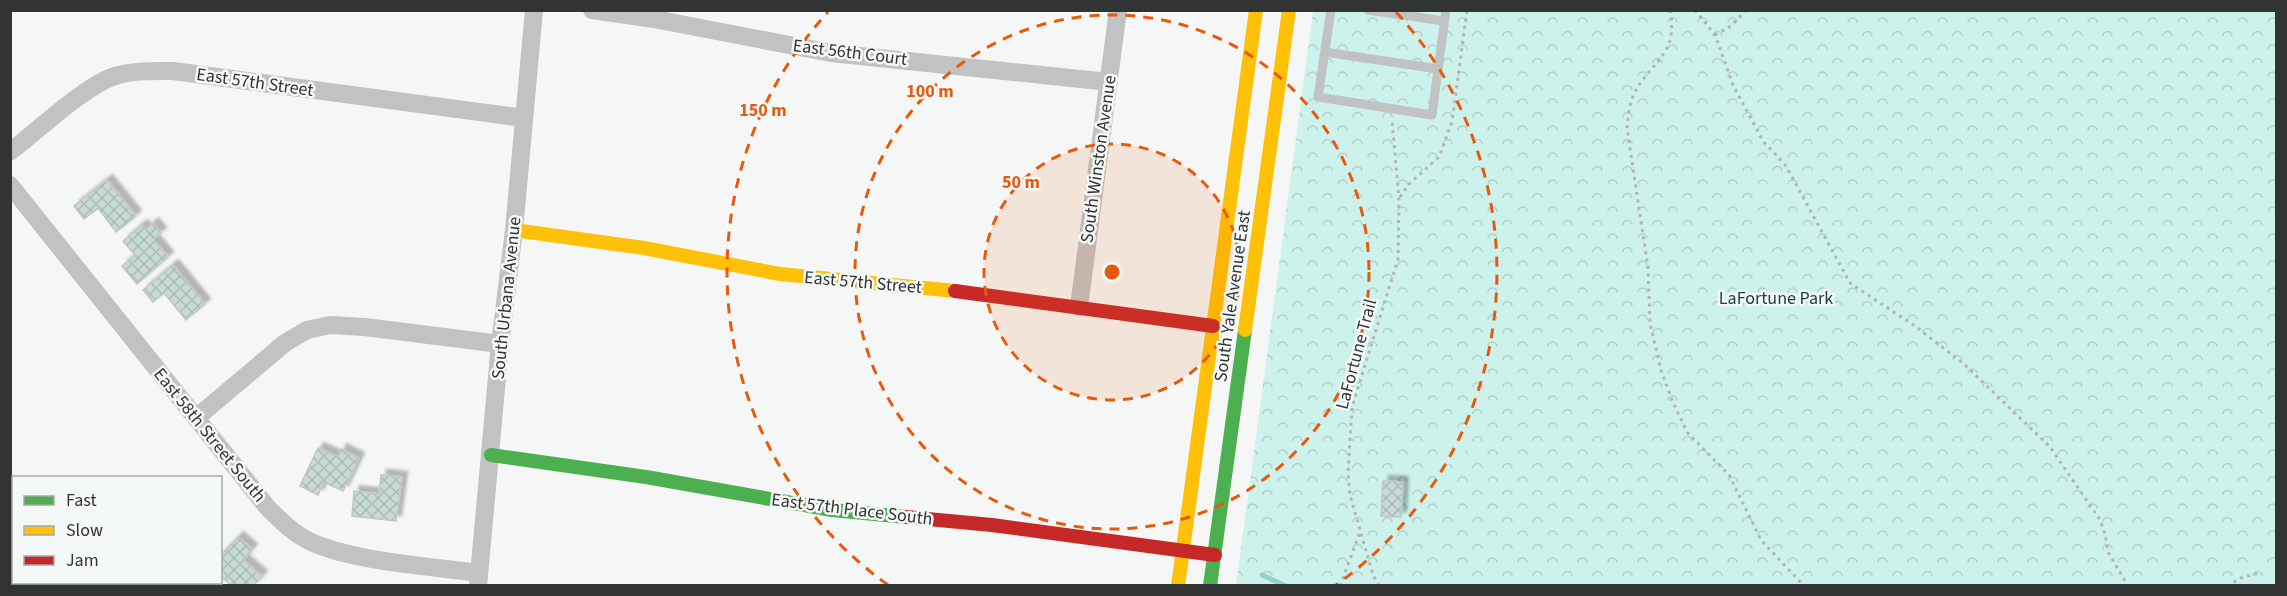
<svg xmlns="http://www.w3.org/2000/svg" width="2287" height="596" viewBox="0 0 2287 596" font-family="'Source Sans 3',sans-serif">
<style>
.park{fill:url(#park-crowns)}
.pitch{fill:#cdf2eb}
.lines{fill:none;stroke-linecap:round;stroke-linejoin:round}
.stream{stroke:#94d1c7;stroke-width:5}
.building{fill:url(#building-cross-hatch);stroke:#c4c5c4;stroke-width:1.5;filter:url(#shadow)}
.path{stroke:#b2b3b3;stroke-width:3;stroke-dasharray:3 4.5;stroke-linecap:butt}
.lane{stroke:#c1c2c2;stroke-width:9}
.street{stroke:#c1c2c2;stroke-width:18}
.fast{stroke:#4caf50;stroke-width:14}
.slow{stroke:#ffc107;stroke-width:14}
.jam{stroke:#c62828;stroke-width:14}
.ring{fill:none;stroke:#e8590c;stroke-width:3;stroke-dasharray:10 8}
.labels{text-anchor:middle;stroke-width:5;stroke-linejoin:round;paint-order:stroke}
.street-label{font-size:18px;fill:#323333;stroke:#f4f8f7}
.park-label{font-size:18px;fill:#1a423c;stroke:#f4f8f7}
.centre{fill:#e8590c;stroke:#f4f8f7;stroke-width:3}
.ring-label{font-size:18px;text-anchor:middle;font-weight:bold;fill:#e8590c;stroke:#f4f8f7;stroke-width:5;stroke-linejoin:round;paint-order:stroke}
</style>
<defs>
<pattern id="park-crowns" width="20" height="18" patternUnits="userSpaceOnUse" patternTransform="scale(1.5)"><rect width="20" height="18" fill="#cdf2eb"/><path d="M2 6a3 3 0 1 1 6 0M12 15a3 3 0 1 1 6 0" fill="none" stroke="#b0d0ca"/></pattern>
<pattern id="building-cross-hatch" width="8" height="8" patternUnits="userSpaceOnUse" patternTransform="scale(1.5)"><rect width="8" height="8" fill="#c8dad6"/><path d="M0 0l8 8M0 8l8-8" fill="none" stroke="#acbcb8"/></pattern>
<filter id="shadow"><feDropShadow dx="5.5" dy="-5.5" stdDeviation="1.5" flood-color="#0004"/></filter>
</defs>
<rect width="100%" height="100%" fill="#f5f7f6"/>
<path class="park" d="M1313,11H2276V585L1236,586Z"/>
<path class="pitch" d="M1464,434L1466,463L1443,465L1441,436Z"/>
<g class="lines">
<path class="stream" d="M1262,575L1286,586"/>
</g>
<path class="building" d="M107,180L136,216L116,232L98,208L84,219L74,206Z
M153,223L161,233L153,239L168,257L137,284L122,266L135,255L123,241L142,225L146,230Z
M173,265L205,304L186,320L164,293L153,302L143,290Z
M318,448L338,457L341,449L359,458L343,491L324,482L318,495L300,486Z
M381,475L402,477L396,521L352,516L354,491L379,494Z
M1383,481L1403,482L1401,517L1381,516Z
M238,537L252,549L243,560L262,576L253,586H232L220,576V556Z"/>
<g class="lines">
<path class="path" d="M1670,10C1679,58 1649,61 1633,96C1629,106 1628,118 1627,128L1648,268L1650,323L1661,370L1672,400L1687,432L1729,475L1761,540L1804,586
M1695,10L1715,35L1733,85L1763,141L1786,166L1850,283L1915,326L1964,364L2050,447L2100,520L2105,534L2108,552L2128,586
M1715,35L1731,26L1746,10
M1400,197L1410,183L1439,157L1452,122L1467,10
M1340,586L1360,532
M1379,586L1373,575L1350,495L1348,473L1352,407L1398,259L1399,199L1392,120
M2227,586L2243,577L2260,573"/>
<path class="lane" d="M1331,10L1318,97L1432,115L1446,10
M1368,10L1444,21
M1325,52L1438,69"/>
<path class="street" d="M592,10L654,19L831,53L1109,82
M10,152C37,131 83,88 112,77C131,70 153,71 173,71L524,118
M10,185L268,508C281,521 294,534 311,542C356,562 429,566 479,573
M1079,307L1118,10
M196,418L285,343L307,330L330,325L365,327L500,344
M10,560L14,564
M28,582L30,586
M478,586L500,344L514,230L534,10"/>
<path class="fast" d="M491,455L646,477L832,510L906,517
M1210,586L1245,330"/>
<path class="slow" d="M514,230L644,248L780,274L955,291
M1245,330L1289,10
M1178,586L1256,10"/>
<path class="jam" d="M955,291L1213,326
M906,517L992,525L1215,555"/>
</g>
<circle cx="1112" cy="272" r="128" fill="#e8590c" fill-opacity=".12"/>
<g class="ring">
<circle cx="1112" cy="272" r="128"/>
<circle cx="1112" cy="272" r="257"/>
<path d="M888 585A385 385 0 0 1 828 12M1396 12A385 385 0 0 1 1336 585"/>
</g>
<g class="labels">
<g class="street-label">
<text transform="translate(850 52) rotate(7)" y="6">East 56th Court</text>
<text transform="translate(255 82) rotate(8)" y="6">East 57th Street</text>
<text transform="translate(1098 159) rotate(-82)" y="6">South Winston Avenue</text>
<text transform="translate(863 282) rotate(5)" y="6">East 57th Street</text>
<text transform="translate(1232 296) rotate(-82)" y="6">South Yale Avenue East</text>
<text transform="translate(506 298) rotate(-84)" y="6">South Urbana Avenue</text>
<text transform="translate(1356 354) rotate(-75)" y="6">LaFortune Trail</text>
<text transform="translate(210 435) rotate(51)" y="6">East 58th Street South</text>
<text transform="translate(852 509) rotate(7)" y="6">East 57th Place South</text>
</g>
<g class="park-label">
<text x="1776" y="304">LaFortune Park</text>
</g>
</g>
<circle cx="1112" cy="272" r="9" class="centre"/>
<g class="ring-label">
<text x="930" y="97">100 m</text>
<text x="763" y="116">150 m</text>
<text x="1021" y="188">50 m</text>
</g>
<rect width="2287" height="596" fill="none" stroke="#323333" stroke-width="24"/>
<rect x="12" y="476" width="210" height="108" fill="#f4f8f7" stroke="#a6a9a9" stroke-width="1.5"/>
<rect x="24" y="496" width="30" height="9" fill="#4caf50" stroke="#a6a9a9" stroke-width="1.5"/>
<text x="66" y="506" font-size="18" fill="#323333">Fast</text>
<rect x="24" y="526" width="30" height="9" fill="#ffc107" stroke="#a6a9a9" stroke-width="1.5"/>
<text x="66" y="536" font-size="18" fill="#323333">Slow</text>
<rect x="24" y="556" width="30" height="9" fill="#c62828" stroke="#a6a9a9" stroke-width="1.5"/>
<text x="66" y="566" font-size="18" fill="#323333">Jam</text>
</svg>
